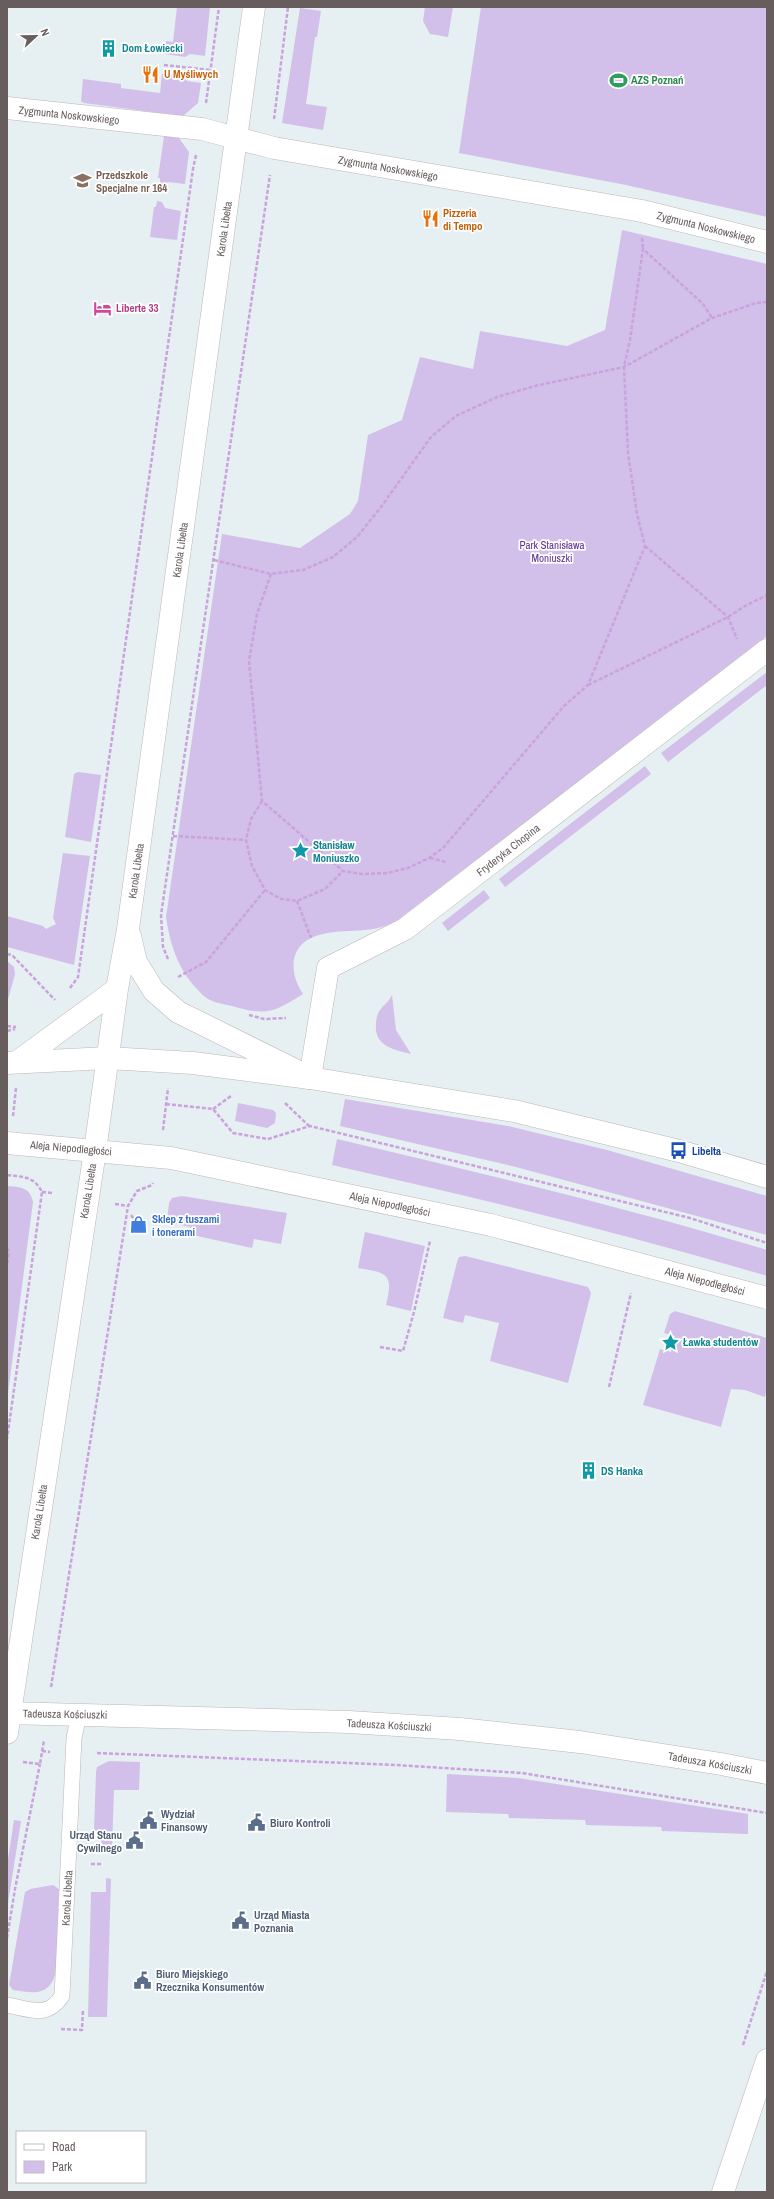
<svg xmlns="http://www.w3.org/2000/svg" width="774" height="2199" viewBox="0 0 774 2199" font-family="'Archivo Narrow',sans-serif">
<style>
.green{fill:#d2c0ea}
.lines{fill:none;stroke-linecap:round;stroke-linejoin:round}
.service-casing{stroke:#bdb6b6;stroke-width:16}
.minor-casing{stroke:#bdb6b6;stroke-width:23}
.tertiary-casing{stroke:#bdb6b6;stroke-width:23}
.path{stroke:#caa2dd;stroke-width:2.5;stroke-dasharray:4 2;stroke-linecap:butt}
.service{stroke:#fff;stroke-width:15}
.minor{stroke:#fff;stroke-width:22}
.tertiary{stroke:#fff;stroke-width:22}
.labels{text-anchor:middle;stroke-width:3.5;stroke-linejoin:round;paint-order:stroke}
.culture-label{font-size:11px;font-weight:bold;fill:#0d838f;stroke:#fff;text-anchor:start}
.food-label{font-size:11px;font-weight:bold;fill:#c56008;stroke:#fff;text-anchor:start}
.leisure-label{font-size:11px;font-weight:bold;fill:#27864d;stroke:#fff;text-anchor:start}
.street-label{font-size:11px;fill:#675d5d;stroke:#fff}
.education-label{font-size:11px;font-weight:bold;fill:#785e54;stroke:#fff;text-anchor:start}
.hotel-label{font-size:11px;font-weight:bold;fill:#b23c85;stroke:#fff;text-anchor:start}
.park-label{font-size:11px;fill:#5e3193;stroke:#fff}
.transit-label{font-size:11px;font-weight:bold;fill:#164399;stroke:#fff;text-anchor:start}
.shop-label{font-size:11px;font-weight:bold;fill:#366cbe;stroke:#fff;text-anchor:start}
.service-label{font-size:11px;font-weight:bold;fill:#4e5e75;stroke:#fff;text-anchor:start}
</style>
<rect width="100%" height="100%" fill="#e6eff1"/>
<path class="green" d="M177,7H210L205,56L190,54L185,57L165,54L166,41L173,42Z
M425,7H453L448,37L430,34L423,21Z
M481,7H767V217L626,185L459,153Z
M300,8L321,11L317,37H315L306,104L327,107L323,130L282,123Z
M162,74L183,76L187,81L201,83L198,103L183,116L84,103L81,101L83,79L121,84V88L160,93Z
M164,136L179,138L189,152L185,184L168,182L164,185L160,184V178H158Z
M157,201L162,202L165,208L181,211L177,240L150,237L154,207H156Z
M622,230L767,264V636L399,919C374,936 346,927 319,935C289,943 288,972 303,994C273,1013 266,1016 232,1006C224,1004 215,1003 208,999C204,997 200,992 197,989C178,969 170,944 166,917L222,534L300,548L350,514L358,501L368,435L402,420L420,357L473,369L480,331L567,346L605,330Z
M767,672V685L668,762L661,753Z
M645,766L651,774L505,887L499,879Z
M78,772L101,775L91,842L65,837L74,774Z
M63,853L90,856L74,965L7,947V916L43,926L46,929L56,924L53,918Z
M484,890L490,898L448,931L442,923Z
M7,961L14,967L15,974L7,1003Z
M392,995L396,1030L411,1054C395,1050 374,1046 376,1025C376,1020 377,1014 380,1010C384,1004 388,1003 392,995Z
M345,1099L508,1126L607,1150L767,1196V1235L516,1167L340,1126Z
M238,1103L273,1110L276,1113L275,1123L267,1128L235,1121Z
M337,1139C481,1173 625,1207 767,1250V1276C623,1233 478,1198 332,1165Z
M7,1186C20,1187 30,1187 33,1202L7,1401Z
M182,1196L287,1213L281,1244L254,1239L252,1248L188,1234L190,1227L167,1222L169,1203L172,1198Z
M365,1232L425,1246L411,1311L386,1305C394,1273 387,1273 358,1268Z
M465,1256L588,1287L591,1293L568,1383L490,1361L499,1323L465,1315L463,1323L443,1318L457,1262L459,1257Z
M675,1311L767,1338V1388L765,1397L745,1390L731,1389L721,1427L643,1405L660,1349L671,1352L675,1336L664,1333L670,1314Z
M109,1761L140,1762L139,1790H114L112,1848L101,1850L102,1832L94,1831L96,1772L97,1767Z
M447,1774L518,1778L748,1814V1834L662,1831L661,1827L586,1825L585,1820L509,1818L508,1814L446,1812Z
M14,1820L21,1821L7,1910V1866Z
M106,1878L111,1879L107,2017H88L91,1892H106Z
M53,1885L59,1889L56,1972C49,1997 34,1993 13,1990L9,1985L25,1892L30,1889Z"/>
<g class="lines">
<defs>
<path id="service" d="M7,2005C30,2009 47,2019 62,1996L74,1738L79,1714"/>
<path id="minor" d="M7,108L202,129L274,148L642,211L767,242
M310,1078L328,968L405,929L767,650
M7,1713L349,1722L460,1729L580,1742L721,1764L767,1773
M7,1733L95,1151
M723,2192L767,2060"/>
<path id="tertiary" d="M130,936L136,962L154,991L178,1012L295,1070
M17,1062L117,989
M7,1063L108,1058L193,1063L310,1078L514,1111L679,1151L767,1177
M7,1143L171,1158L491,1225L767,1298
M95,1151L117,989L128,929L254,7"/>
</defs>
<use href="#service" class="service-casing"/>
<use href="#minor" class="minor-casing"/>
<use href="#tertiary" class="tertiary-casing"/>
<path class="path" d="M164,65L210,70
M206,103L219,7
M274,119L288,7
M642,238L643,249
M645,546L728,617L737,639
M214,560L271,574L303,570L333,557L357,537L381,507L431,437L456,416L497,397L535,386L624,367L712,318L756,303L767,302
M271,574L257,614L249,661L262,801L343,871L362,874L387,873L408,868L429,858L443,848L564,706L588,685L645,546L637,514L628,453L624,367L630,340L643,249L703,304L712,318
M588,685L728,617L745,606L767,595
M262,801L251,819L246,840L252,866L265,890L281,899L297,901L325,889L343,871
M173,836L246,840
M430,858L446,862
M297,901L311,938
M7,954L12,955L55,1000
M168,959L163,947L161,915L270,175
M178,977L206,962L265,890
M70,988L78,977L193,169L196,155
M249,1015L264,1019L286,1018
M7,1026L16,1027
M7,1031L15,1029
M285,1103L309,1126
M166,1104L213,1109L233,1133L268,1139L310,1126L690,1218L767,1243
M213,1109L231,1096
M13,1116L16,1088
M163,1130L168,1088
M7,1175C23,1177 34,1176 42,1192L7,1439
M42,1192L53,1193
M115,1204L128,1206
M131,1215L134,1219
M7,1248L9,1252L7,1265
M380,1347L403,1351L414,1312L430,1241
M609,1387L631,1293
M51,1687L128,1206L137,1191L152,1185L153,1183
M42,1751L50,1752
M97,1753L396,1765L522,1773L767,1813
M23,1762L40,1764L44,1740
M91,1864H101
M7,1938L15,1889L40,1764
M61,2029L82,2030L83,2009
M743,2045L767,1971"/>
<use href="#service" class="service"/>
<use href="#minor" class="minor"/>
<use href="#tertiary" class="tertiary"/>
</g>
<defs>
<symbol id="building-bare" viewBox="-9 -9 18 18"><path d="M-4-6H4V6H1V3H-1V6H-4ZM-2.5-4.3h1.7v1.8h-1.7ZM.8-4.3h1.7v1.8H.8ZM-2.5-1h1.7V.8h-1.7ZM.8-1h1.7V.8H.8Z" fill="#0f9aa8" stroke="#fff" stroke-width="2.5" paint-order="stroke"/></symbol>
<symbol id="restaurant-bare" viewBox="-9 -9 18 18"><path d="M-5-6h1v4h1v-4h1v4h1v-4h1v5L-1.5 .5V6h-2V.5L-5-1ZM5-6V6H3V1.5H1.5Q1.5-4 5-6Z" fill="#e8710a" stroke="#fff" stroke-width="2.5" paint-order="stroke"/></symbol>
<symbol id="stadium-bare" viewBox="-9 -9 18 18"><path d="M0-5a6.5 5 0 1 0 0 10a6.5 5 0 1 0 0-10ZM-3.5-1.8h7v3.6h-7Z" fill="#2e9e5b" stroke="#fff" stroke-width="2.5" paint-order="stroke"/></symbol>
<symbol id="school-bare" viewBox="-9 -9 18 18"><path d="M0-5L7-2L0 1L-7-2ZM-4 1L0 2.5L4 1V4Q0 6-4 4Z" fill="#8d6e63" stroke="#fff" stroke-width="2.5" paint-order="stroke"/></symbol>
<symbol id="hotel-bare" viewBox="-9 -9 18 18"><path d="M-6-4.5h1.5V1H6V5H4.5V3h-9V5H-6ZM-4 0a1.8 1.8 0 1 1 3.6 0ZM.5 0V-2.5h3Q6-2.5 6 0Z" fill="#d1479c" stroke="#fff" stroke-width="2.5" paint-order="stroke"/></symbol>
<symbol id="sight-bare" viewBox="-9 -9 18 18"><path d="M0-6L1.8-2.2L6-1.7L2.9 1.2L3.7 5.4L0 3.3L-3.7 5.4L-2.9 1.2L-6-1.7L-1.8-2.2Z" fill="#0f9aa8" stroke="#fff" stroke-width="2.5" paint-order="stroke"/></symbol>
<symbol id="bus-bare" viewBox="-9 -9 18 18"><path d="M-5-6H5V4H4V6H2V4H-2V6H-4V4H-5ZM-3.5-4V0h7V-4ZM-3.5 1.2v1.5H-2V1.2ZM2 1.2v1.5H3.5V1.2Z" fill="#1a4fb4" stroke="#fff" stroke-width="2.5" paint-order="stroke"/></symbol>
<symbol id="shop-bare" viewBox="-9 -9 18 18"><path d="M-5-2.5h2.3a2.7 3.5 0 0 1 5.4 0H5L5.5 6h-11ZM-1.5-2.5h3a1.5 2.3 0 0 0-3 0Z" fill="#3f7fe0" stroke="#fff" stroke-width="2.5" paint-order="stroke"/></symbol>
<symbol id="civic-bare" viewBox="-9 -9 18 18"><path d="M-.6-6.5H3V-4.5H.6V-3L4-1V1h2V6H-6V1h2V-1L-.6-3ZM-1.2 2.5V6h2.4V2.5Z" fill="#5c6f8a" stroke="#fff" stroke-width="2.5" paint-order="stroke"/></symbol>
</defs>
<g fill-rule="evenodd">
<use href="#building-bare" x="96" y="36" width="25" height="25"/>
<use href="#restaurant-bare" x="138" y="62" width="25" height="25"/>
<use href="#stadium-bare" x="606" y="68" width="25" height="25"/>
<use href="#school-bare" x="70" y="168" width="25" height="25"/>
<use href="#restaurant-bare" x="418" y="206" width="25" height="25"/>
<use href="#hotel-bare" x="90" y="296" width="25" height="25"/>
<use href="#sight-bare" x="288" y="838" width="25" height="25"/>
<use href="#bus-bare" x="666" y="1138" width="25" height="25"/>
<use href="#shop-bare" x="126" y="1212" width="25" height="25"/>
<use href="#sight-bare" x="658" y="1330" width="25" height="25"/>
<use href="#building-bare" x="576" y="1458" width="25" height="25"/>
<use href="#civic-bare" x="136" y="1808" width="25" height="25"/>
<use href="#civic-bare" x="244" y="1810" width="25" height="25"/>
<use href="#civic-bare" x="122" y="1828" width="25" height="25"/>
<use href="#civic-bare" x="228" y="1908" width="25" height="25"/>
<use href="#civic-bare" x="130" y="1968" width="25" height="25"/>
</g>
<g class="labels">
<g class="culture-label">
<text x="122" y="52">Dom Łowiecki</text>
<text x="313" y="849">Stanisław<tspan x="313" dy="13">Moniuszko</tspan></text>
<text x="683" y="1346">Ławka studentów</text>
<text x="601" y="1475">DS Hanka</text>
</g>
<g class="food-label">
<text x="164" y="78">U Myśliwych</text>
<text x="443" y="217">Pizzeria<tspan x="443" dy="13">di Tempo</tspan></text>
</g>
<g class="leisure-label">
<text x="631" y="84">AZS Poznań</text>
</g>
<g class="street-label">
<text transform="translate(69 115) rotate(6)" y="4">Zygmunta Noskowskiego</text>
<text transform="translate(388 168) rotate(10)" y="4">Zygmunta Noskowskiego</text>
<text transform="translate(706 227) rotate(14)" y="4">Zygmunta Noskowskiego</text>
<text transform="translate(224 229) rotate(-82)" y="4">Karola Libelta</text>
<text transform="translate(180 550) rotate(-82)" y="4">Karola Libelta</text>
<text transform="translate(508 850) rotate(-38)" y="4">Fryderyka Chopina</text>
<text transform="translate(136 871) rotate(-82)" y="4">Karola Libelta</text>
<text transform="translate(71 1148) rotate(5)" y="4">Aleja Niepodległości</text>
<text transform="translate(88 1191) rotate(-81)" y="4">Karola Libelta</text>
<text transform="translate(390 1204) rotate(12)" y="4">Aleja Niepodległości</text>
<text transform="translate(705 1281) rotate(15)" y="4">Aleja Niepodległości</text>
<text transform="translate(39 1512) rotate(-81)" y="4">Karola Libelta</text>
<text transform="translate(65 1714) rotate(1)" y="4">Tadeusza Kościuszki</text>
<text transform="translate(389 1725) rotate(3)" y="4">Tadeusza Kościuszki</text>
<text transform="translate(710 1763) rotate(10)" y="4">Tadeusza Kościuszki</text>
<text transform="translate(67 1898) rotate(-87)" y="4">Karola Libelta</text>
</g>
<g class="education-label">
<text x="96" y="179">Przedszkole<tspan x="96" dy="13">Specjalne nr 164</tspan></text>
</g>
<g class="hotel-label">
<text x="116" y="312">Liberte 33</text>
</g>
<g class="park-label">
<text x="552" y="549">Park Stanisława<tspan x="552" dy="13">Moniuszki</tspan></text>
</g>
<g class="transit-label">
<text x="692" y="1155">Libelta</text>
</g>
<g class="shop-label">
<text x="152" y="1223">Sklep z tuszami<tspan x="152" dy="13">i tonerami</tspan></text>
</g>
<g class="service-label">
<text x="161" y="1818">Wydział<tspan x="161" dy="13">Finansowy</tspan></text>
<text x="270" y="1827">Biuro Kontroli</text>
<text x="122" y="1839" text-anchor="end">Urząd Stanu<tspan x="122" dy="13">Cywilnego</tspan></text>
<text x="254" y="1919">Urząd Miasta<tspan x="254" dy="13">Poznania</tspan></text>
<text x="156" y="1978">Biuro Miejskiego<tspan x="156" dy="13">Rzecznika Konsumentów</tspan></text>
</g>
</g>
<rect width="774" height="2199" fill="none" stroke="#675d5d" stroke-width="16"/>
<rect x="16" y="2131" width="130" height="52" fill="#ffffff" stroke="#c2bebe"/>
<rect x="24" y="2144" width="20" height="6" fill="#ffffff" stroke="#c2bebe"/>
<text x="52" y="2151" font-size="12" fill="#675d5d">Road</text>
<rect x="24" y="2161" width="20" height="12" fill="#d2c0ea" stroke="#c2bebe"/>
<text x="52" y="2171" font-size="12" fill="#675d5d">Park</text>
<g transform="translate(36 36) rotate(68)" stroke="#ffffff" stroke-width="3" paint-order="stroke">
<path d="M0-3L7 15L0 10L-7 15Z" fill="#675d5d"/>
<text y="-6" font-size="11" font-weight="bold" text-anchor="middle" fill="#675d5d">N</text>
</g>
</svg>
